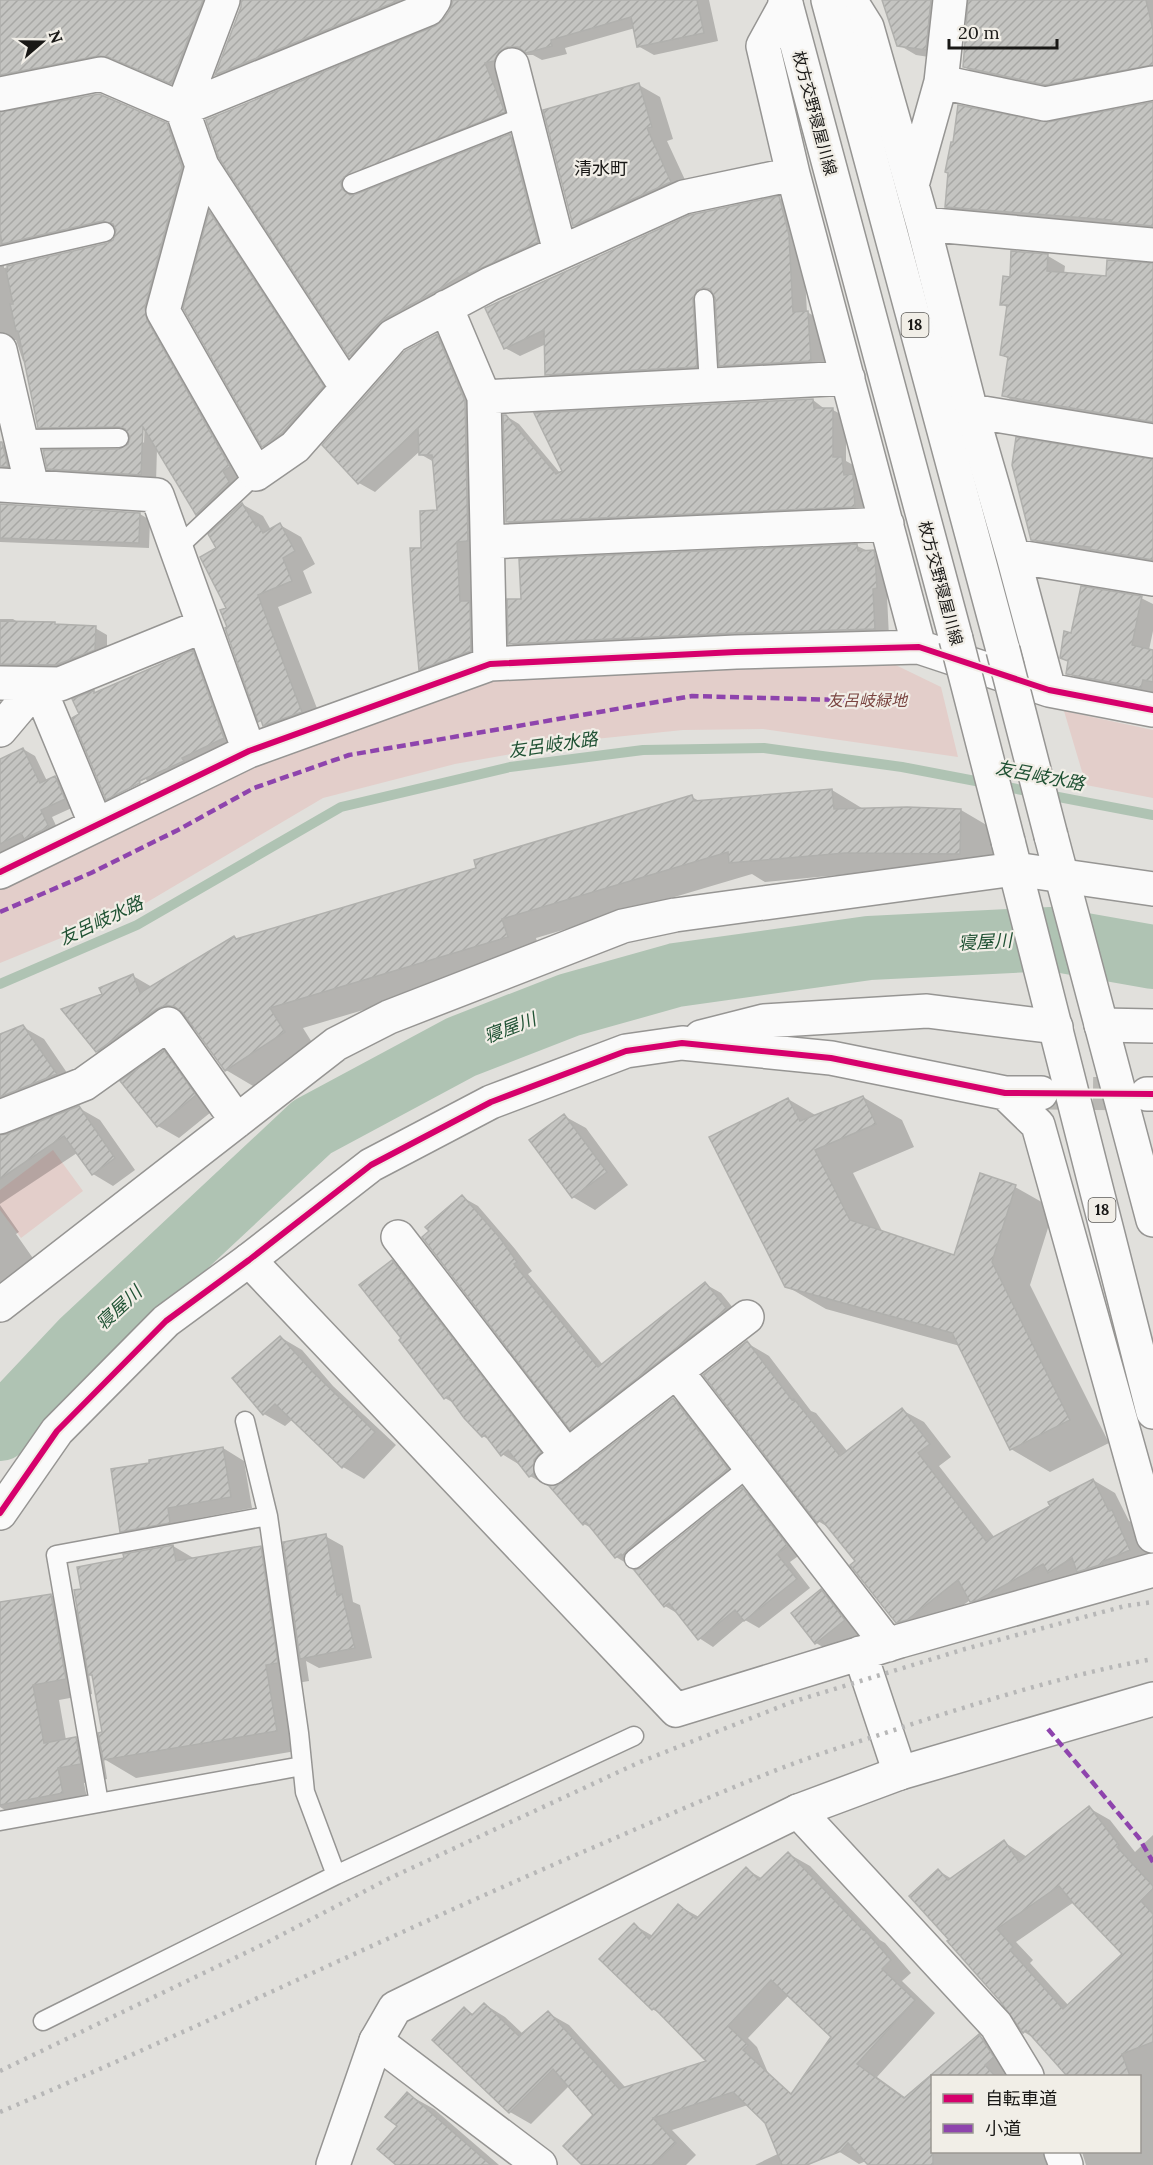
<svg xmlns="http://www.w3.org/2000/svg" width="1153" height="2165" viewBox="0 0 1153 2165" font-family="Lora,'Noto Sans JP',serif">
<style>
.park{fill:#e3ceca}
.shadow{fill:#0003;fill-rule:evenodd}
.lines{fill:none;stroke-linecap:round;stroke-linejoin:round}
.stream{stroke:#afc3b3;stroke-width:10}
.river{stroke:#afc3b3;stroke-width:64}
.building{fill:url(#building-hatch);stroke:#b0b0ad;stroke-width:1.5;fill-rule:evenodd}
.minor-tunnel{stroke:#b9b8b4;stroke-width:33;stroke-dasharray:33 16;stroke-linecap:butt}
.service-casing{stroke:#969593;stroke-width:21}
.minor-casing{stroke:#969593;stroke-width:36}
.tertiary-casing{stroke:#969593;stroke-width:36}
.primary-casing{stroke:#969593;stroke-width:36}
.service{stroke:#fafafa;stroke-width:18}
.minor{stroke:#fafafa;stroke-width:33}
.tertiary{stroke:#fafafa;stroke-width:33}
.primary{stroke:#fafafa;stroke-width:33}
.rail{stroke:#b7b7b7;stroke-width:4.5;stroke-dasharray:3 6;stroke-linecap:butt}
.primary-bridge-casing{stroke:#969593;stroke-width:36;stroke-linecap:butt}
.primary-bridge{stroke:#fafafa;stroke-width:33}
.quiet{stroke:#8e44ad;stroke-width:4.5;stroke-dasharray:9 4.5;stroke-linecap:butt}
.cycleway-casing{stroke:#f1eee7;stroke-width:10}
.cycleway{stroke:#d6006c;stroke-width:6}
.labels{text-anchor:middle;stroke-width:4.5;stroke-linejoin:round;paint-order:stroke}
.shield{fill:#f1eee7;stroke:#5a5855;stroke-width:1.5}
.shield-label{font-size:15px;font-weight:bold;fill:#191816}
.street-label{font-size:16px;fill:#191816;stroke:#f1eee7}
.park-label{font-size:16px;font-style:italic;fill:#7a4541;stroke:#f1eee7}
.neighbourhood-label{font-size:18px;fill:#191816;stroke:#f1eee7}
.water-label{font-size:18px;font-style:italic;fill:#205234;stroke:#f1eee7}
</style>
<defs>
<pattern id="building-hatch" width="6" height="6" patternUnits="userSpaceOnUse" patternTransform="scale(1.5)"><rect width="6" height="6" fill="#c4c4c1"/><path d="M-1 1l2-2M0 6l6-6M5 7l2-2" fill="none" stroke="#a8a8a5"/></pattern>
</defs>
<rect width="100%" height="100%" fill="#e1e0dc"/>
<path class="park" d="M877,656L941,687L958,757L763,729L683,730L595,739L455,764L323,798L144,904L0,963V883L270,753L443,687L506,677Z
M1064,711L1153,730V798L1086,785Z
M53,1150L83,1191L21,1238L0,1210V1190Z"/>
<path class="shadow" d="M0,0H222L187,91L125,65L114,63L0,92Z
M243,0H433L231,83L216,75L242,7Z
M454,0H709L718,41L654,55L638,46L635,28L565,48L567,54L542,60L533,55H523L519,120L355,192L356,196L510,136L525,144L552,250L365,365L350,356L220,157L436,28L445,20Z
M885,0H951L942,59L916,55L899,45Z
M970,0H1153V76L1063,94L981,76L964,67Z
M639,85L660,97L673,139L667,141L692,195L596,238L574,225Z
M1153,104V233L963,216L946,206L1049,124Z
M0,114L166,124L182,133L197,176L160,315L244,475L212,522L197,514L157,448L156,483L64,477L48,468L120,451L130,445V435H54L39,427L26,362L23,361L16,340H11L0,348ZM116,229L117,236L108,244L4,268V261L13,253ZM142,420H145L144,443L141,440Z
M779,198L794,206L803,244L807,312L823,321L825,369L735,374L721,365L717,297L712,298L711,375L562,383L547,374L546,344L520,356L505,348Z
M210,214L220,219L333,393L274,452L263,446Z
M1048,256L1065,266L1064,274L1107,278L1153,265V428L1020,405L1003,395L1009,359L1001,354L1008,308L1002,304L1011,278Z
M437,335L453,345L481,411L487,660L437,678L421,669L423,549L438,512L434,462L420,454V451L375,492L359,483Z
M813,400L826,410H833L846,417V461L855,466L856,478L866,483L867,513L520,529L507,522L506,416L519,424L560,473Z
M0,443L12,449L18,472L0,476Z
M1153,461V566L1049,549L1032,539Z
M242,504L263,516L271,530L280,525L301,537L315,564L303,571L312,593L278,607L323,724L286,737L260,721L228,628V609L218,549Z
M0,505L140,514L150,520L149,548L0,542Z
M857,546L888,560L891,596H887L889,637L524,652L510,643L522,601Z
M1141,598L1153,604V631L1149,650L1153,651V697L1085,683L1068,673L1073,634Z
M0,619H13L19,623L95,628L107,635V656L69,671L0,672Z
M193,652L211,663L242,748L126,809L107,799L81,715L94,692L96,694ZM146,779L147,781L117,796V793Z
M23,749L35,756L47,781L55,777L67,784L76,806L52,817L60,834L0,866V760Z
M832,790L865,810H961L995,830L994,873L881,871L765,882L752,874L536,938L541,957L303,1028L318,1052L260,1090L226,1070L195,1027L131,1071L97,1051L104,995L133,976L152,987L234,937L238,940L478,869L692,797L701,802Z
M23,1027L44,1039L76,1086L2,1126L3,1136L79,1108L100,1120L135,1170L113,1186L93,1174L77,1153L0,1204V1036Z
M164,1052L185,1064L216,1108L179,1138L158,1126Z
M863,1097L902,1120L914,1147L853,1173L883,1233L955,1257L1015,1187L1054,1209L1030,1285L1109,1443L1050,1472L1011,1449L960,1346L826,1309L786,1286L788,1099L817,1116Z
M564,1116L586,1128L628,1185L595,1210L573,1197L531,1140Z
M462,1197L478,1206L515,1249L532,1271L528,1274L603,1365L705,1284L721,1293L742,1319L587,1438L571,1428Z
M0,1205L19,1232L16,1234L37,1264L0,1291Z
M392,1262L410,1272L557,1463L551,1484L548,1486L530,1476L520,1465L502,1454L491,1441L483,1436L457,1405L445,1398Z
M280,1337L302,1350L333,1386L396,1445L364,1479L343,1467L293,1419L285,1426L264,1414Z
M747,1343L769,1356L811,1411L816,1413L848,1452L902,1410L924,1422L951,1457L939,1466L995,1538L1052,1506L1093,1480L1115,1493L1129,1521L1135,1524L1151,1563L1071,1584L1061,1578L994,1614L970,1600L929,1632L919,1635L897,1622L857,1561L831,1529L818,1521Z
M673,1399L684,1405L738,1475L626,1563L616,1557L593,1529L584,1524L563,1484Z
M223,1448L244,1461L252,1508L189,1520L191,1534L143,1543L122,1531L151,1464Z
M742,1489L756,1497L801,1554L790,1562L810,1588L759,1628L745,1620L713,1647L699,1638L680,1615L665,1606L636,1571L642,1569Z
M325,1536L343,1546L353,1602L360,1605L372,1658L319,1668L306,1661L309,1681L297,1683L308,1749L136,1778L104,1759L107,1779L84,1783L89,1808L23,1821L0,1807V1604L51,1595L79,1611L82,1590L126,1559L173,1546L195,1559L261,1547L288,1563ZM89,1674L94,1677L103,1734L104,1755L76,1739L66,1740L59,1700L92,1694Z
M821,1591L842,1603L865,1632L837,1655L816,1643Z
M1089,1808L1110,1820L1135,1852L1153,1835V2165H1086L1082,2152H1140V2076H1069L1034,2038L1024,2032L1002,2000L951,1940L939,1871L952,1879L1004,1842L1027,1857ZM1074,1902L1124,1954L1069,2006L1030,1963L1033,1960L1016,1942Z
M789,1854L810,1866L880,1940L885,1943L911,1973L902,1981L935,2013L877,2077L906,2098L979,2036L1000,2048L1014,2070L1006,2076H932V2133L859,2164L838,2151L833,2037L789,1995L748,2038L757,2047L800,2148L748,2105L672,2130L696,2155L686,2165H597L596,2115L570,2085L531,2124L510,2112L434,2040L464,2009L475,2015L484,2004L505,2017L523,2034L548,2013L569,2025L626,2088L709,2061L663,2015L652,2009L634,1925L653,1936L679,1906L699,1917L746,1869L763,1879Z
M407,2094L434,2109L499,2165H398L399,2126Z
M786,2150L807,2162L808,2165H755Z
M932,2152H1068L1064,2165H899Z"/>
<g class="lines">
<path class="stream" d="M0,984L137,925L341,807L510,767L643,750L764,748L902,767L1153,815"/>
<path class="river" d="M0,1429L82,1342L312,1127L461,1047L569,1005L676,975L869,948L1051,939L1153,957"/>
</g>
<path class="building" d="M0,0H203L171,84L108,57L98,56L0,75Z
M241,0H400L215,75L241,7Z
M453,0H697L704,33L637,47L631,17L551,40L552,46L526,53L518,47H507L499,52L494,61L485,63L505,112L344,177L341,183L342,189L350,195L356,194L510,134L538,242L469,274L467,272L440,289L384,319L349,357L219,158L206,120L435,26L443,20L450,10Z
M882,0H931L926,50L897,46Z
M968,0H1146L1153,30V65L1045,85L963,67Z
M639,83L652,127L647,128L671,182L573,226L543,110Z
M99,94L167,123L182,167L145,307L147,320L230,467L223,471L230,483L196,515L143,427L141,475L47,469L43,450L119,449L128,444L130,437L125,429L119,427L38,428L18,331H16L10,304H13L6,270H8L7,266L108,243L113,240L116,230L113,224L102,221L2,244L0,231V112Z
M1153,102V226L1111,222V220L945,207L948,173L945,172L951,142H953L958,105L1048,122Z
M779,196L789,235L793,312L808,311L811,361L719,366L715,298L710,289L704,288L697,290L693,299L697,367L545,375L544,330L504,349L485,308L690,215Z
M209,211L324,386L282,433L262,447L183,308Z
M1011,251L1048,254L1047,271L1106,276L1107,260L1153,263V422L1002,396L1008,357L1000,355L1007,305H1000L1003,276L1010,277Z
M437,334L465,401L468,541L457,542L460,601H470L471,651L419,670L413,603L410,548H421L420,511L437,510L432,455H419L418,429L358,484L322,445L405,351Z
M813,399L814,408H833V457H842L844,475L853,474L855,507L506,522L503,415H506L556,474L562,471L534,413Z
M1016,437L1153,459V560L1089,549L1090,547L1031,540L1012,465Z
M0,442H2L8,467L0,466Z
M242,503L256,526L258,524L263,533L280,523L295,551L283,558L292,581L258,595L302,712L263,726L261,720L258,722L225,628L227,627L220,610L226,608L200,557L216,548L208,534Z
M0,504L140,513L139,543L0,538Z
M857,544L858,551L874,550L875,556L877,588L873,589L875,629L735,633L508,644L507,599H521L519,559Z
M1081,586L1142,596L1132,645L1153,650V682L1143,680L1141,688L1066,674L1068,661L1060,658L1064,631L1071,633Z
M0,621L55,622V624L96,626L95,650L56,665L0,664Z
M193,650L224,738L182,758L184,761L139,781L140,783L106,800L72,718L79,714L72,699L94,690V693Z
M23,748L40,783L55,776L65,799L41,810L49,827L24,839L21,833L0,844V759Z
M832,789L834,809L907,807L961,809L960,854L845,853L729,863L728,852L502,919L508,937L270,1008L285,1032L225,1071L183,1013L175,1007L166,1005L157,1009L96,1052L61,1009L102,994L99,988L133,974L140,993L234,936L236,939L476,868L474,860L692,795L694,801Z
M23,1025L57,1074L0,1097V1034Z
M164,1050L196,1095L157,1127L120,1081Z
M863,1096L876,1124L815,1150L850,1220L954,1255L980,1173L1016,1185L992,1262L1070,1420L1010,1450L952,1333L785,1287L709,1137L788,1098L800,1121Z
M79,1106L115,1158L92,1175L64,1136L0,1179V1135L7,1134Z
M564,1114L607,1172L572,1198L529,1140Z
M462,1195L500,1238L517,1262L514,1264L598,1367L705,1282L727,1309L570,1430L422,1237L429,1231L425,1227Z
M392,1260L541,1452L534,1460V1474L529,1477L508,1450L501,1456L485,1435L482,1437L464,1418L448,1396L444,1399L399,1340L401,1338L359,1285Z
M280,1336L312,1371L375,1432L342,1468L275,1404L263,1415L232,1378Z
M747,1341L792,1400L794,1399L840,1456L902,1408L930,1444L918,1453L986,1541L1050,1506L1048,1502L1093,1479L1109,1511L1112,1510L1130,1550L1102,1562L1103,1564L1077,1572L1072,1558L1048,1573L1043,1564L978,1600L970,1602L958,1580L907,1620L896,1623L850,1565L855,1561L821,1519L817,1523L703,1375Z
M673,1398L728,1469L627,1550L623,1557L621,1554L615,1558L586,1522L583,1525L549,1486L562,1483Z
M223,1447L231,1497L168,1508L170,1523L120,1532L111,1469L149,1463V1460Z
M742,1487L788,1546L777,1554L797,1579L744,1621L735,1610L698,1640L669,1603L664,1607L634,1570L641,1568Z
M326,1534L337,1595L342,1594L355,1648L300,1659L283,1542Z
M173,1545L176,1561L261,1546L278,1663L266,1665L277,1731L103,1760L98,1733L102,1732L92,1675H88L74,1590L81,1589L77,1567L124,1558L123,1554Z
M821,1589L845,1620L815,1644L791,1613Z
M51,1594L66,1679L33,1685L44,1743L76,1737L81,1764L58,1768L63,1793L0,1805V1602Z
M1089,1806L1119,1845L1117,1847L1153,1886V1889L1141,1901L1153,1914V2042L1122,2054L1130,2076H1067L1026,2030L1023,2033L1000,2001L947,1941L949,1940L909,1896L938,1869L948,1880L1004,1840L1019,1862ZM1059,1886L1073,1903L1122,1954L1063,2009L1010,1950L1013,1947L997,1929Z
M788,1852L863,1930L864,1929L891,1960L882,1969L915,2000L857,2064L904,2098L979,2034L994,2057L985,2065L995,2076H933V2165H868L848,2143L841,2151L807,2165H782L765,2123L733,2092L653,2118L676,2143L653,2165H582L563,2146L593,2115L553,2069L509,2113L432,2040L464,2007L472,2015L484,2003L519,2036L548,2011L619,2089L706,2061L654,2008L652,2010L599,1959L634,1923L649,1939L678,1904L696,1919L746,1867L759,1880ZM771,1980L831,2037L791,2094L743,2050L748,2045L728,2026Z
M407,2092L491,2165H396L377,2149L397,2126L385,2117Z"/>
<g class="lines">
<path class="minor-tunnel" d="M1044,1093L1147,1094"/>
<defs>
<path id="service" d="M352,184L525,116
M0,256L105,232
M704,299L709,385
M21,439L119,438
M176,549L256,474
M245,1421L268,1516L299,1733L305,1792L336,1875
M634,1559L750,1466
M99,1803L56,1555L268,1516
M0,1821L302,1766
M43,2021L336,1875L634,1736"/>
<path id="minor" d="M223,0L182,109L202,166L347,388
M850,0L867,27L923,224L971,411L1013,556L1049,690
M512,65L560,252
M941,82L1045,104L1153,83
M0,94L101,74L182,109L428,9L434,0
M202,166L163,311L256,474L295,447L393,336L490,284L684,197L793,174L763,46L786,4
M793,174L919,647
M912,185L941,82L950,0
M923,224L1153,245
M446,307L484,397L490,664
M0,350L32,487
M484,397L848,378
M971,411L1153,441
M0,485L157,495L249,751
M488,542L887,524
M1013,556L1153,579
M0,683L60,684L203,626
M0,730L38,685L96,825
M0,872L249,751L490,664L736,652L919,647L1049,690L1153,710
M1101,1025L1153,1026
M701,1037L764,1021L927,1011L1056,1027
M1005,1093L1038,1125L1153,1536
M1041,1093H1005L831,1058L682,1043L626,1051L491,1102L371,1165L249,1260L676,1710L900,1641L1153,1570
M1147,1094H1153
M0,1117L84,1084L168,1024L237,1121
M398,1237L567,1456
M0,1305L336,1044L389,1017L623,926L675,915L1015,869L1153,889
M677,1372L888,1645
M551,1468L747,1317
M860,1653L900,1773
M798,1811L996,2025L1027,2076
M376,2041L540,2165
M1061,2152L1066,2165"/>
<path id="tertiary" d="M0,1513L57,1431L166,1321L249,1260
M333,2165L376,2041L395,2008L798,1811L900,1773L1153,1699"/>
<path id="primary" d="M785,0L956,639
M828,0L1003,650
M1051,836L1153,1220
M1008,841L1153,1412"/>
</defs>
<use href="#service" class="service-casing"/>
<use href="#minor" class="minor-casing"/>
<use href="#tertiary" class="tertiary-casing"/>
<use href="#primary" class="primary-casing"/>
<use href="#service" class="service"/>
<use href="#minor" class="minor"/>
<use href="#tertiary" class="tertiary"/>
<use href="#primary" class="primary"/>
<path class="rail" d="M0,2071L264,1944L388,1879L640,1762L792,1702L965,1649L1125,1606L1153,1602
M0,2112C199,2028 394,1933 592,1848C667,1816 741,1782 817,1755C847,1745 877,1736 906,1726C987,1700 1070,1674 1153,1659"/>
<defs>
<path id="primary-bridge" d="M956,639L1008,841
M1003,650L1051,836"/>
</defs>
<use href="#primary-bridge" class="primary-bridge-casing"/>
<use href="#primary-bridge" class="primary-bridge"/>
<path class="quiet" d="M0,912L91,873L178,830L254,788L349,755L692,696L877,701
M1048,1729L1139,1838L1153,1862"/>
<defs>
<path id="cycleway" d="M0,872L249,751L490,664L736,652L919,647L1049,690L1153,710
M0,1513L57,1431L166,1321L249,1260L371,1165L491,1102L626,1051L682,1043L831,1058L1005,1093L1153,1094"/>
</defs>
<use href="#cycleway" class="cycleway-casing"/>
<use href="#cycleway" class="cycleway"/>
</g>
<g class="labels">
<g class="shield">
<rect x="901.5" y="313" width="27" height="24" rx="4.5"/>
<rect x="1088.5" y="1198" width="27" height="24" rx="4.5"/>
</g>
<g class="shield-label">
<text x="915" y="330">18</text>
<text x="1102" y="1215">18</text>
</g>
<g class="street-label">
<text transform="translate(815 113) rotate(75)" y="6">枚方交野寝屋川線</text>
<text transform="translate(941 583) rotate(75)" y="6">枚方交野寝屋川線</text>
</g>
<g class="park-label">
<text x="867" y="706">友呂岐緑地</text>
</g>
<g class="neighbourhood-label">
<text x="601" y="175">清水町</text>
</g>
<g class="water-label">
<text transform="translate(553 745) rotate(-8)" y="6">友呂岐水路</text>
<text transform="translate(1040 776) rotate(11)" y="6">友呂岐水路</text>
<text transform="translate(101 921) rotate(-25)" y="6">友呂岐水路</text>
<text transform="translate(985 942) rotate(-3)" y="6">寝屋川</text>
<text transform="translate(510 1028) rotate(-21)" y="6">寝屋川</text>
<text transform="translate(119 1308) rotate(-43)" y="6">寝屋川</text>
</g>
</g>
<rect x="931" y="2075" width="210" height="78" fill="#f1eee7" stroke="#9b9893" stroke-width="1.5"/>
<rect x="943" y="2094" width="30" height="9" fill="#d6006c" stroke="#9b9893" stroke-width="1.5"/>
<text x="985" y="2105" font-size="18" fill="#191816">自転車道</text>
<rect x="943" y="2124" width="30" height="9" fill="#8e44ad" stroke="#9b9893" stroke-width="1.5"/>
<text x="985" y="2135" font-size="18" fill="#191816">小道</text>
<g transform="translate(42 42) rotate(70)" stroke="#f1eee7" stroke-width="4.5" paint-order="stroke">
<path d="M0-4.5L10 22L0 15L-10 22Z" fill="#191816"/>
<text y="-9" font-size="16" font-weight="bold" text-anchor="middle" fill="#191816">N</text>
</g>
<path d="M949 39v9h108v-9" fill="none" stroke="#191816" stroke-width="3"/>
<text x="958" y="39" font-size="18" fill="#191816" stroke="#f1eee7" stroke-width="4.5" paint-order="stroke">20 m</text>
</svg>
